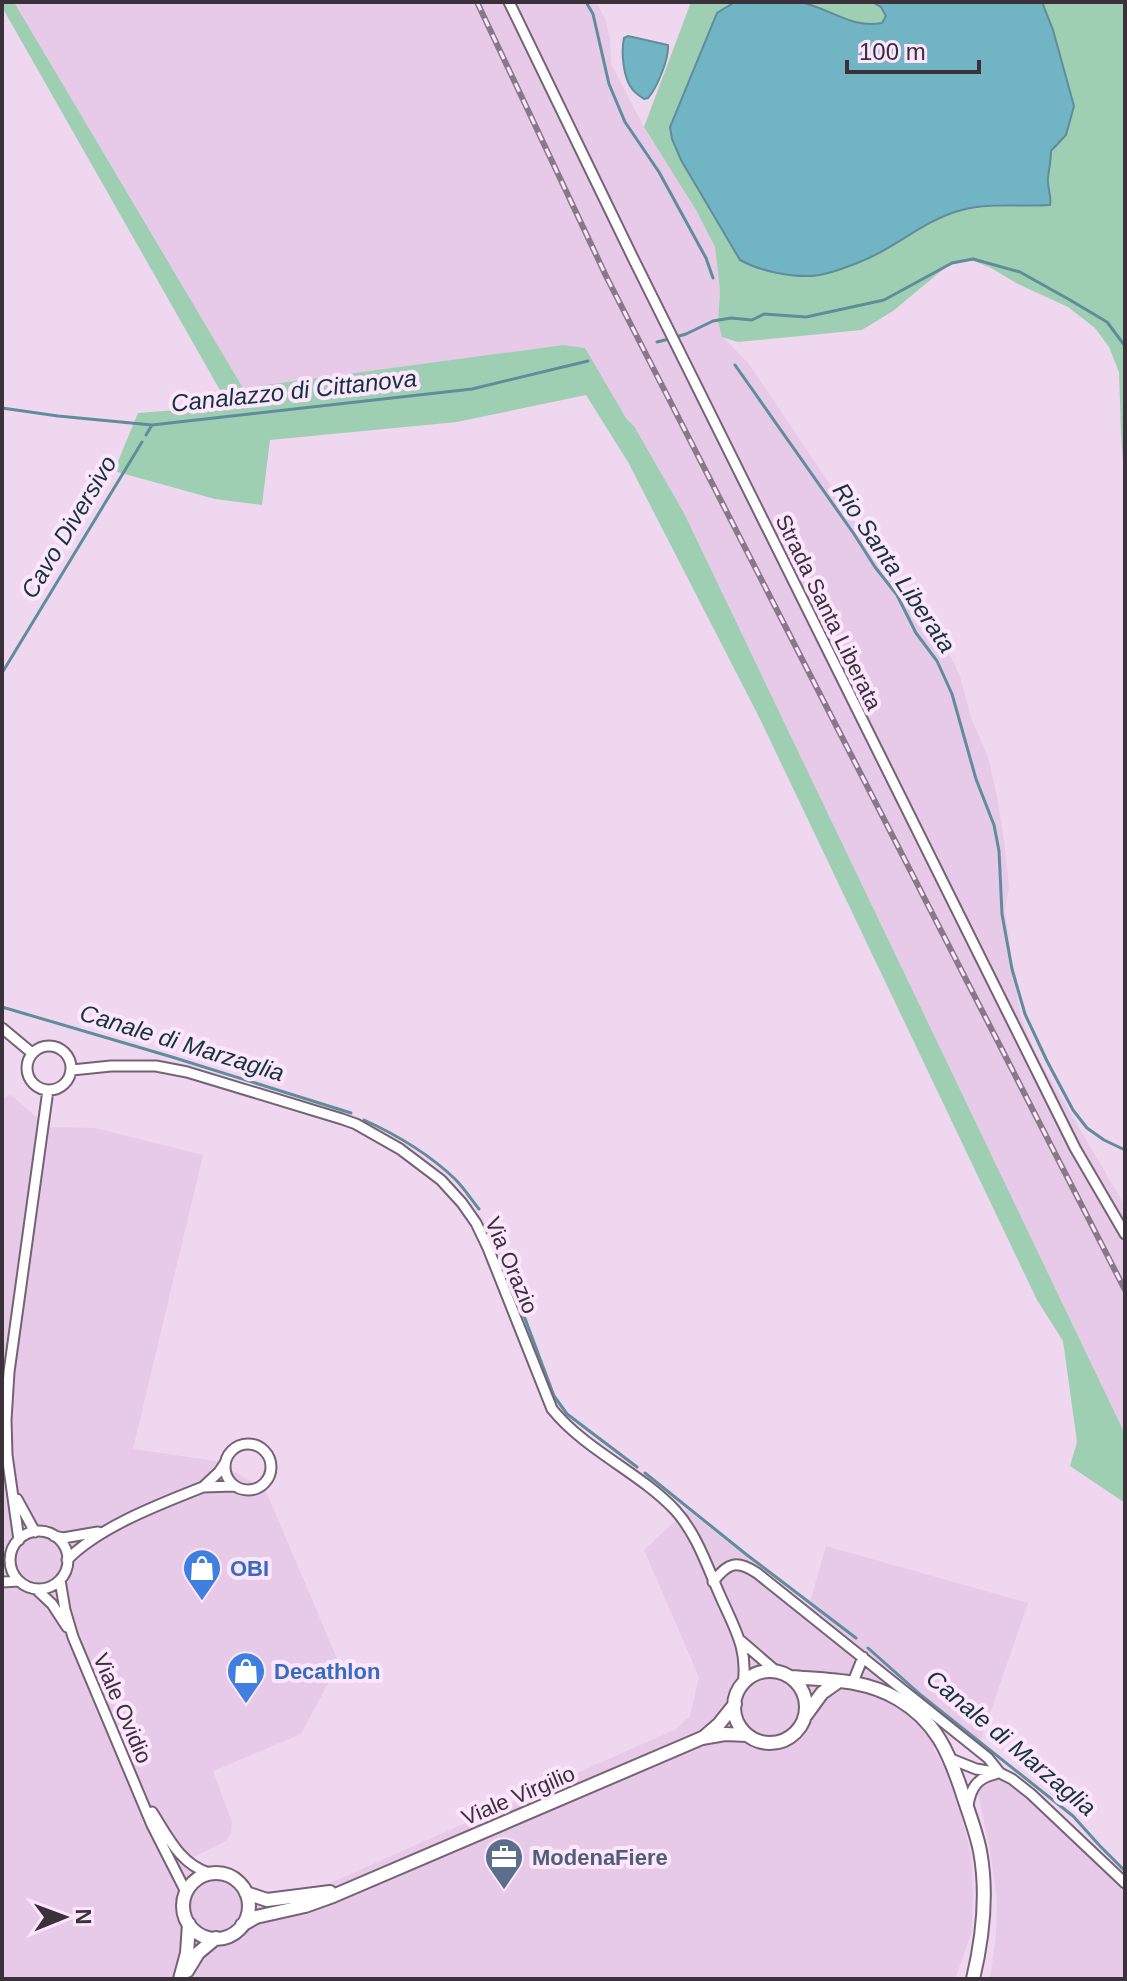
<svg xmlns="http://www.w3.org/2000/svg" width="1127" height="1981" viewBox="0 0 1127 1981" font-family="Arial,sans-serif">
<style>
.built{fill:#e7cae7}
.green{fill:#9fcfb3}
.water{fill:#71b4c4;stroke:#608d9b;stroke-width:2}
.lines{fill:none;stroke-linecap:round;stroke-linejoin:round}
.stream{stroke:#608d9b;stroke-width:3}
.street-casing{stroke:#766277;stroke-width:13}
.secondary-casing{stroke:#766277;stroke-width:16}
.street{stroke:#fff;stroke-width:9}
.secondary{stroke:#fff;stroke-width:12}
.rail-casing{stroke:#887888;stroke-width:6}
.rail{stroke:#fce5fd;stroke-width:3;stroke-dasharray:9;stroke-linecap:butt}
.labels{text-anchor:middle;stroke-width:8;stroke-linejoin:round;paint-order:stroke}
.street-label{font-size:22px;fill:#3a313a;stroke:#fce5fd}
.shop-label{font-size:22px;font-weight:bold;fill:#366cbe;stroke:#fce5fd;text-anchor:start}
.service-label{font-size:22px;font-weight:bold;fill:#4e5e75;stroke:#fce5fd;text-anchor:start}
.water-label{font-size:24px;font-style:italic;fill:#12343b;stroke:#fce5fd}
</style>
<rect width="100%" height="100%" fill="#efd7f0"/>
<path class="built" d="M14,2H596L605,19L610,38L611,64L644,127L696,210L715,247L720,291L718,322L722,336L749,364L908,600L951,657L960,676L971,718L988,757L997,796L1005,847L1009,887L1005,911L1020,1015L1036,1054L1125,1206V1434L684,513L634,426L563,345L243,388Z
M11,1095L48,1127L95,1128L203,1155L133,1449L216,1461L265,1489L339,1663L301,1734L213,1771L232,1822L231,1834L226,1841L189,1859L196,1865L224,1866L242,1875L248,1885L257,1892L265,1895L315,1890L676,1729L690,1716L699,1677L644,1550L687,1510L809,1606L826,1546L1028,1603L979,1745L951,1722L933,1748L944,1767L958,1804L971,1853L973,1892L972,1932L955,1979H2V1098Z
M1010,1772L1093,1844L1125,1875V1979H990L996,1936L997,1899L990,1850L978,1793L989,1779Z"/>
<path class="green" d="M2,2H14L243,388L563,345L585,348L626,418L634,426L684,513L1125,1434V1503L1070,1466L1077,1442L1063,1341L1037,1300L759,717L628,462L586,395L457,422L270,440L262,505L215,499L114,471L138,413L229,406L2,7Z
M691,2H735L716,13L671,127L672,139L681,160L740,260L777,273L813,276L871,257L934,219L962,210L990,207L1044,205L1051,199C1045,182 1051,168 1051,151L1066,135L1074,106L1053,30L1042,2H1125V491L1121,434L1119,372L1109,347L1095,328L1068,307L1018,284L991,268L974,261L952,262L893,311L862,330L738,342L722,337L718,322L720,291L715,247L696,210L644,127Z
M803,2H872L881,7L886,16L882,23C855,28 827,12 803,2Z"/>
<path class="water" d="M735,2C752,2 789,0 804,3C830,9 853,29 882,23L886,16L881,7L872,2H1042L1053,30L1074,106L1066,135L1051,151C1051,161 1049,169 1048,178C1047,188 1052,196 1050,205C1020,207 987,202 958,211C925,221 901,243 871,257C856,264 828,275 812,276C789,277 760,271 740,260L681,160L672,139L670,127L717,13Z
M628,36L668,45C669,59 657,88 648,98L644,99C640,96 636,94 633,90C623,79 621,52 624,38Z"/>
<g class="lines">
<path class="stream" d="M586,2L593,14L609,84L625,122L659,172L706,258L713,278
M676,337L686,334L713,321L731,318L752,320L764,314L806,317L884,300L952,263L973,259L1020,272L1070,300L1107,322L1125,346
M657,342L669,339
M735,365L854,534L875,567L897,595L916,633L937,661L952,694L976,779L994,825L999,851L1002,914L1012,969L1025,1014L1047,1061L1073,1110L1087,1128L1104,1140L1125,1150
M2,408L58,416L152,425L472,389L588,361
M146,435L152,425
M2,673L142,442
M2,1007L172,1057L351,1113
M364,1120C397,1135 429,1154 455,1179C464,1188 471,1199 479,1209
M486,1224L499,1249L554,1396L567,1414L637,1467
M645,1473L747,1555L856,1638
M868,1648L922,1696L1073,1816L1100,1846L1125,1871"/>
<defs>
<path id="street" d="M509,2L633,258L1075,1148L1125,1234
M2,1028L32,1053
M27 1068a22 22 0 1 1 44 0a22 22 0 1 1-44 0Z
M72,1070L111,1066H156L187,1072L342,1119L356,1124L400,1149L441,1180L462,1203L476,1223L488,1248L552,1409C585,1450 639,1472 675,1510C698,1535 709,1572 723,1602C736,1631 748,1651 743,1684
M225 1467a23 23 0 1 1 46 0a23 23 0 1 1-46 0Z
M225,1463L219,1472L203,1487L234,1486
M17,1499L35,1532
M10 1560a29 29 0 1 1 58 0a29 29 0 1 1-58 0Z
M54,1536L63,1538L98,1532
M19,1540L7,1455L6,1420L9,1372L48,1090
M67,1560C99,1527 160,1504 203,1487
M60,1580L65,1610L73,1637L152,1825L186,1892
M2,1582L19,1581
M713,1582C728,1562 737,1560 757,1573L988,1758L1000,1773
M36,1589L52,1604L67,1627
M741,1641L777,1672
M853,1682L863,1657
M951,1759L976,1769L1000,1773L1012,1779L1031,1794L1125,1883
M968,1805C971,1788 977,1778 995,1774
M152,1812C168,1837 180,1864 209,1873"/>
<path id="secondary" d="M734 1707a36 36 0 1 1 72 0a36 36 0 1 1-72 0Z
M791,1677C827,1680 865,1679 898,1699C936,1721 949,1753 962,1792C968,1811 976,1831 980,1851C988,1894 983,1937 973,1979
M806,1715L822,1693L839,1681
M704,1737L719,1724L735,1704
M183 1906a33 33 0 1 1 66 0a33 33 0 1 1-66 0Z
M246,1893L267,1900L330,1892
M242,1925L256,1917L305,1906L333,1896L702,1738L725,1734L747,1735
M187,1971L198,1953L216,1938
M180,1979L187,1953L189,1924"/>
</defs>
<use href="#street" class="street-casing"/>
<use href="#secondary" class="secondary-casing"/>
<use href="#street" class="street"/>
<use href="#secondary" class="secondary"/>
<defs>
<path id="rail" d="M477,2L607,278L1125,1290"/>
</defs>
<use href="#rail" class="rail-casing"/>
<use href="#rail" class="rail"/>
</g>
<defs>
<symbol id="shop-pin" viewBox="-11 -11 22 30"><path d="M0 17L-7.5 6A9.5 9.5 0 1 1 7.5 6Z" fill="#3f7fe0" stroke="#fce5fd"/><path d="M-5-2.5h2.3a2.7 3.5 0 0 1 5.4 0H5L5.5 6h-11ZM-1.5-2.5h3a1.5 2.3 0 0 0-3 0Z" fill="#fff"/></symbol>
<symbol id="office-pin" viewBox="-11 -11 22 30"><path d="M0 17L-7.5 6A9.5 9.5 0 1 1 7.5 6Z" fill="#5c6f8a" stroke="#fce5fd"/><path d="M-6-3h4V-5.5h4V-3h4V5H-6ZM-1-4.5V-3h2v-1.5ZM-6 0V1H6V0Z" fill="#fff"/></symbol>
</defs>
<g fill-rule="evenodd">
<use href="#shop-pin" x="180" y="1546" width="44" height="60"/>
<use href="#shop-pin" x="224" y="1649" width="44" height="60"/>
<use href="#office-pin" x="482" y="1835" width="44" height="60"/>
</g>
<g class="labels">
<g class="street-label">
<text transform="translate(829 612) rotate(64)" y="8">Strada Santa Liberata</text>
<text transform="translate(512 1265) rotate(67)" y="8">Via Orazio</text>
<text transform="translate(123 1708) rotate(67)" y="8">Viale Ovidio</text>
<text transform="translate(518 1795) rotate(-23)" y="8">Viale Virgilio</text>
</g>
<g class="shop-label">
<text x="230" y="1576">OBI</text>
<text x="274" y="1679">Decathlon</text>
</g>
<g class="service-label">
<text x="532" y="1865">ModenaFiere</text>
</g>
<g class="water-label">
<text transform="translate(294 391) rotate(-6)" y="8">Canalazzo di Cittanova</text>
<text transform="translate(69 527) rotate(-59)" y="8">Cavo Diversivo</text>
<text transform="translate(894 568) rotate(56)" y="8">Rio Santa Liberata</text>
<text transform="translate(182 1043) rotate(17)" y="8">Canale di Marzaglia</text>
<text transform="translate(1011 1743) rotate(40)" y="8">Canale di Marzaglia</text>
</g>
</g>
<rect width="1127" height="1981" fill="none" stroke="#3a313a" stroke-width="8"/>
<g transform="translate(64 1917) rotate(89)" stroke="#fce5fd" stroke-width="6" paint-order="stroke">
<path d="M0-6L14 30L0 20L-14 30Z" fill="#3a313a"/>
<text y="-12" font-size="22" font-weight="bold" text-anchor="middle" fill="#3a313a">N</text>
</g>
<path d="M847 60v12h132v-12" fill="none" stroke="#3a313a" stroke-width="4"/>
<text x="859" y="60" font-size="24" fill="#3a313a" stroke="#fce5fd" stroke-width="6" paint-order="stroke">100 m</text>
</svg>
